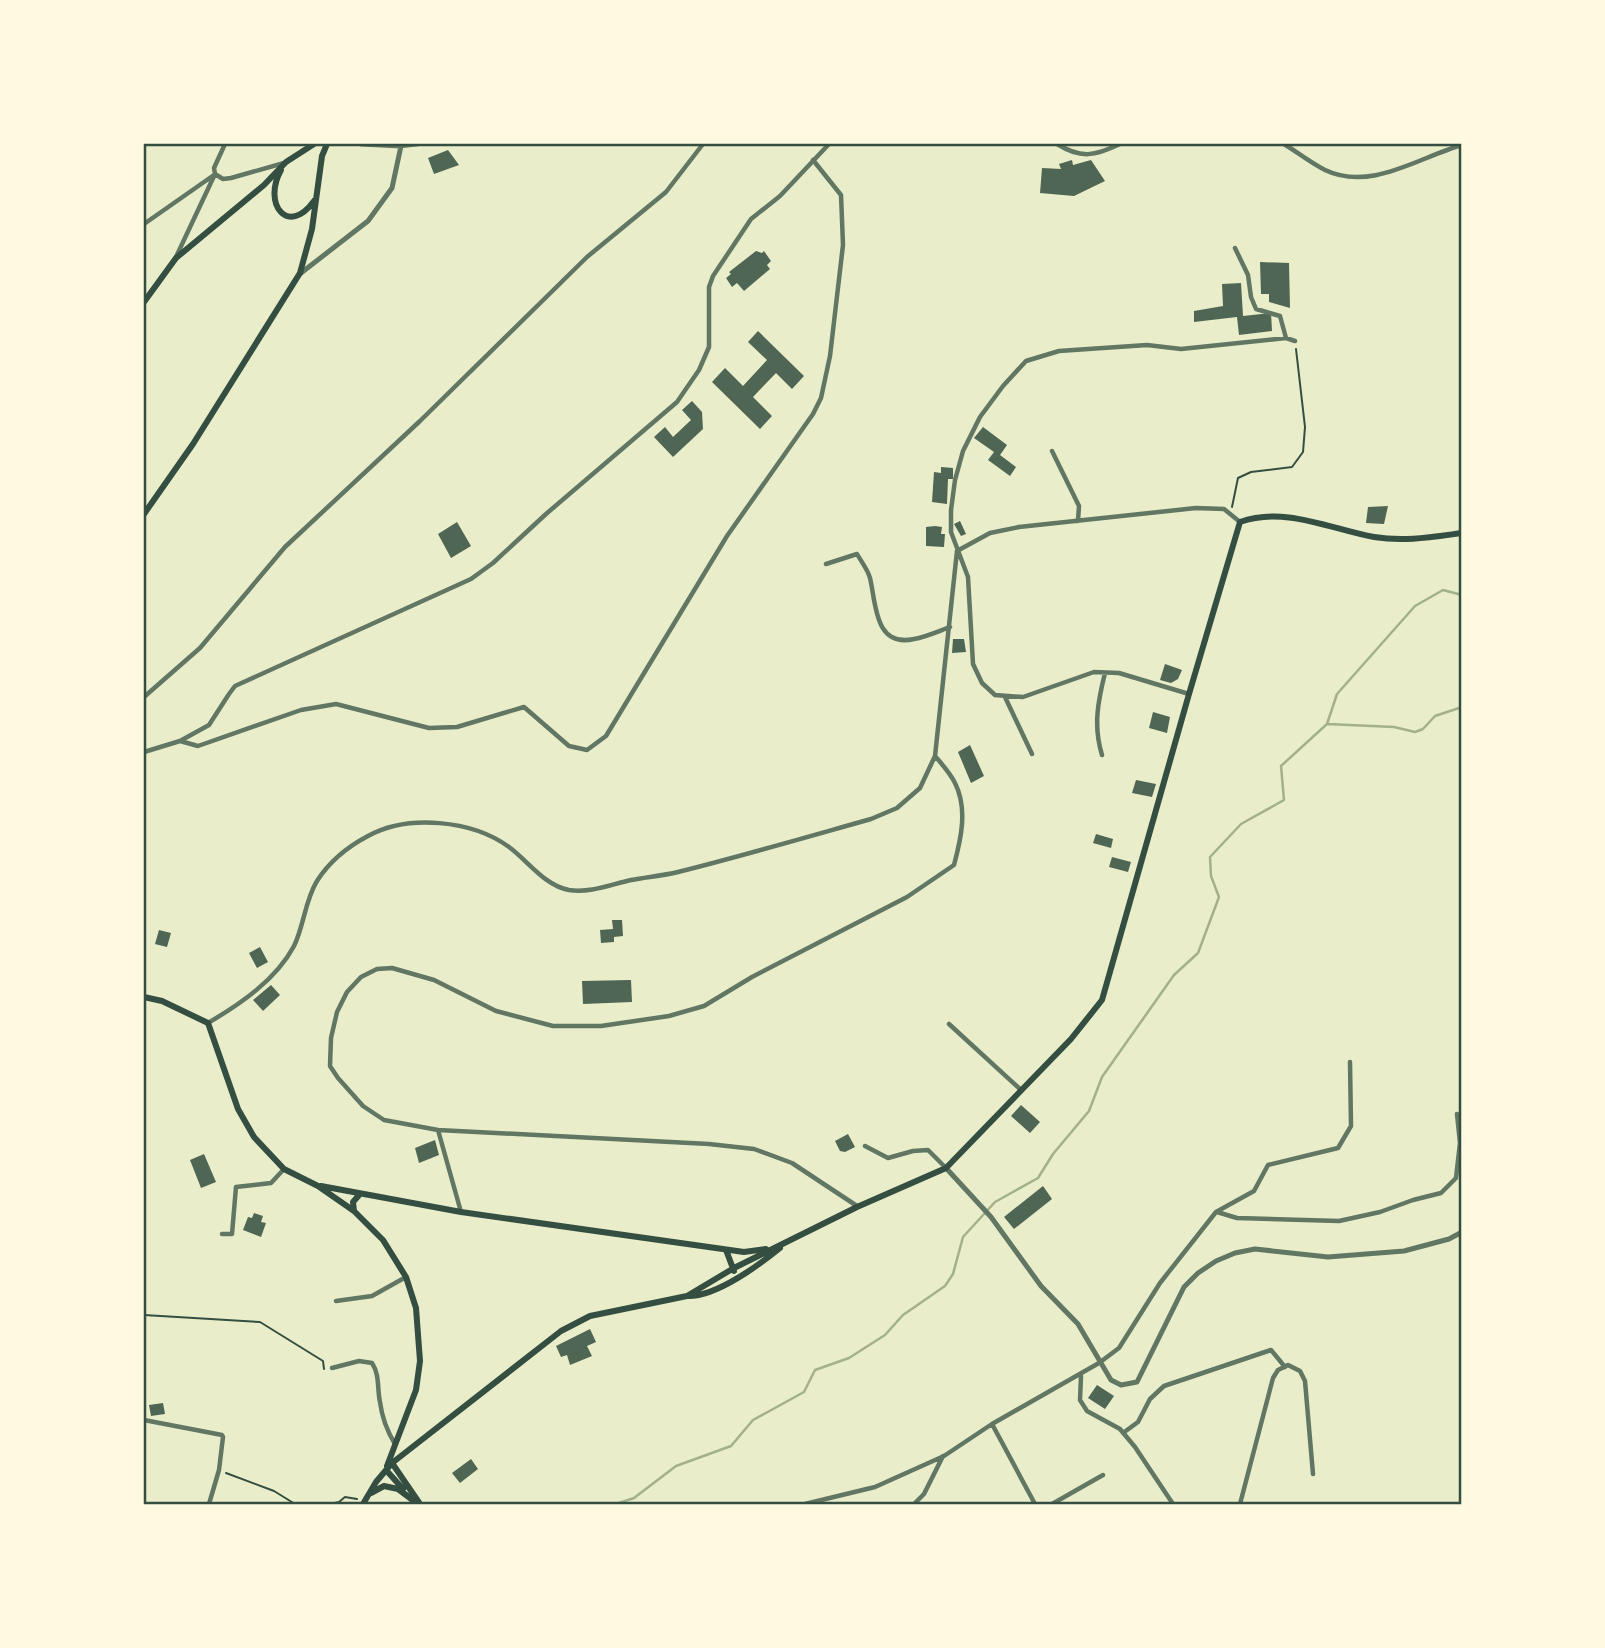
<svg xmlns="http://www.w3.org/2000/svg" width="1605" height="1648" viewBox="0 0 1605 1648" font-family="Lora,serif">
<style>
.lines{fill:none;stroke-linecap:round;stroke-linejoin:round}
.stream{stroke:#a3b18a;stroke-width:2.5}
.building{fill:#4f6655}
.path{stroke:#344e41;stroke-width:2}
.minor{stroke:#617663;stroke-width:4.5}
.tertiary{stroke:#617663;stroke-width:5}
.secondary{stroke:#344e41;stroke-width:6}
.neatline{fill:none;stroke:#344e41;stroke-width:2.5}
</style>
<rect width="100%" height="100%" fill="#e9edc9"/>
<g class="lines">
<path class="stream" d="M1327,724L1394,727L1415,732L1423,729L1435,716L1462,707
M616,1504L634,1498L676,1466L731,1446L753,1420L804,1392L815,1370L849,1358L885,1335L903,1315L945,1286L953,1274L963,1237L995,1202L1038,1178L1053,1154L1089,1111L1102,1077L1174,975L1198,953L1219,897L1211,876L1210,857L1241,824L1284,800L1281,766L1327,724L1337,694L1415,606L1443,590L1462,595"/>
</g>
<path class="building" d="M448,150L459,165L434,174L428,158Z
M1072,160L1073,165L1091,160L1105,181L1074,196L1040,193L1042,168L1061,169L1059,164Z
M756,251L762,253L764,251L771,261L767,265L770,269L744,291L737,283L732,287L726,278L731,274L729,272Z
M1260,262L1289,263L1290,308L1269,302V294H1261Z
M1241,283L1243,316L1271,313L1272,331L1239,335L1237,317L1194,322V311L1223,306L1222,284Z
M758,331L804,376L792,389L776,373L753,397L772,416L760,429L712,382L725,368L743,386L767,360L748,342Z
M692,401L702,412L703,429L673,457L654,437L665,427L673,437L691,420L682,410Z
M983,427L1007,445L1000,455L1016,467L1010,476L988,460L994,452L974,438Z
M941,467L953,468V479H948L947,504L932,502L934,472L941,473Z
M1388,506L1384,524L1366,523L1368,507Z
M960,521L966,534L961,536L954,524Z
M457,522L471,546L451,558L438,534Z
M935,526L942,527L941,534H945L944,547L926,546V527Z
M953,639H964L966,652L952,653Z
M1165,664L1182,670L1178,679L1171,683L1160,680Z
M1153,712L1170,717L1167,733L1149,728Z
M970,745L984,776L971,783L958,752Z
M1136,780L1156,784L1152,797L1132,793Z
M1096,834L1113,839L1111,848L1093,843Z
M1112,857L1131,862L1128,872L1109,867Z
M612,920H622L623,936L614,937V942L601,943L600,930L613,929Z
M159,930L171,933L167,947L155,944Z
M260,947L268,962L257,968L249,953Z
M631,980L632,1002L583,1004L582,981Z
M271,985L280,995L263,1011L253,1000Z
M1021,1105L1040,1122L1030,1133L1011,1116Z
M848,1134L855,1147L845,1152L840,1151L835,1141Z
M435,1140L439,1155L419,1163L415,1148Z
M204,1154L216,1182L201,1188L190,1160Z
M1043,1186L1052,1199L1014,1229L1004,1217Z
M254,1213L263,1216L261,1222L266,1223L261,1237L243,1230L248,1217L252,1218Z
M590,1329L596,1342L587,1346L592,1356L570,1365L567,1355L561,1357L556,1346Z
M1097,1385L1114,1396L1105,1409L1088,1398Z
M163,1403L165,1414L151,1416L149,1405Z
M471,1459L478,1469L460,1483L452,1473Z"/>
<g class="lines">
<path class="path" d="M1232,507L1238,478L1251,472L1292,467L1303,452L1305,427L1296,349
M144,1315L260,1322L323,1361L324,1369
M226,1473L274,1491L295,1504
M330,1504L339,1502L345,1497L357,1499"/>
<path class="minor" d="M1057,144C1081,159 1095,156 1120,144
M1284,144C1297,152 1311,163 1325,170C1371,192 1419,157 1462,145
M401,146L418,144
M215,174L223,179L231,178L284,163
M144,224L214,175
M1235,248L1248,275L1251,297L1256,309L1280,316L1286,338
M176,257L215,174L214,168L225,144
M1052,451L1079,506L1078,521
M826,564L857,554C861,561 868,570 870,578C876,602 874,648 914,639C926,637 939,631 950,627
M1189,694L1119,673L1094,672L1023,697L995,695L982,683L973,664L968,577L951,532V510L955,480L963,451L980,417L1003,386L1026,361L1059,351L1147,345L1181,349L1286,338L1295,341
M144,697L200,648L285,547L420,421L587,257L666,192L703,144
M1005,697L1032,754
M180,741L198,746L301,710L336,704L429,728L457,727L524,707L569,746L587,750L606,736L727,536L813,414L821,398L830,356L843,245L841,195L813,160
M144,752L180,741L209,725L229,694L235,686L246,681L471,579L493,563L546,514L677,402L699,370L709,347V287L713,276L751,219L780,196L829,144
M1102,755C1093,726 1098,701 1105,673
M208,1023C240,1004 276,980 294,946C304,926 305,900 317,881C329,862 349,846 368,836C408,814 472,820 509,847C527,860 545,886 569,890C591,893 609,885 631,880C646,877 662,876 678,872C742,856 807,837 871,819L897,808L920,788L935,756L957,551L990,533L1019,527L1196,508L1224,509L1240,522
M949,1024L1021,1090
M438,1130L461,1212
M865,1146L888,1158L913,1151L928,1150L946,1168
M857,1206L792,1163L754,1149L709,1144L438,1130L384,1120L363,1106L338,1078L330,1066L331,1038L337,1012L347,992L361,977L377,969L392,968L434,980L496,1011L553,1026H601L669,1016L704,1006L752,977L907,897L954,865C961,839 968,809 955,783C950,773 942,764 935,756
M1217,1212L1237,1218L1339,1221L1380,1212L1413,1200L1441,1193L1456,1178L1460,1143L1457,1114
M222,1234H232L236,1187L271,1183L284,1169
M336,1301L372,1296L406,1277
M332,1368L359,1361L372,1363C380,1375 377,1389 380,1402C382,1418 387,1431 395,1444
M1081,1376L1080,1400L1087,1411L1120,1429L1135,1447L1173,1504
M144,1420L222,1435L223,1437L219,1470L209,1504
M992,1424L1035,1504
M1123,1433L1138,1422L1150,1399L1164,1386L1271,1350L1285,1367
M805,1504L875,1487L944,1456L992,1424L1099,1363L1119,1348L1160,1283L1216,1212L1254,1191L1268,1165L1338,1148L1351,1126L1350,1062
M914,1504L924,1494L943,1456
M1052,1504L1103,1475
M1240,1504L1273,1378L1278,1370L1288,1365L1300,1371L1305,1381L1313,1474"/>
<path class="tertiary" d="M301,273L368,221L392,188L401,146L361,144
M946,1168L991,1217L1041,1286L1078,1324L1111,1380L1121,1385L1137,1382L1184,1287L1198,1273L1216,1261L1235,1253L1255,1249L1328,1257L1404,1251L1449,1239L1462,1232"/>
<path class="secondary" d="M281,170C262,204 288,237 314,201
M144,302L176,258L264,185L286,162L314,144
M144,514L193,444L300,273L312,229L322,156L327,144
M144,997L162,1001L208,1023L238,1109L254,1137L284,1169L318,1186L354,1211L383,1240L406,1277L416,1308L420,1361L416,1390L387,1466
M321,1186L461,1212L744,1252L766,1249
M354,1211L353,1202L360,1194
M726,1250L734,1271
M689,1296C717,1296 759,1265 780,1248
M392,1463L420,1504
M386,1470L403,1489
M371,1493L384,1486L398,1489L414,1501
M363,1504L376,1482L392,1463L561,1331L590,1316L687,1296L734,1268L857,1207L946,1168L1071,1039L1102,1000L1189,694L1240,522C1285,506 1330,529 1374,537C1404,542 1432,537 1462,533"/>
</g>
<rect width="1605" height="1648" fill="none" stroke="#fefae0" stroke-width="290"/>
<rect x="145" y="145" width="1315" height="1358" class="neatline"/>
</svg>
